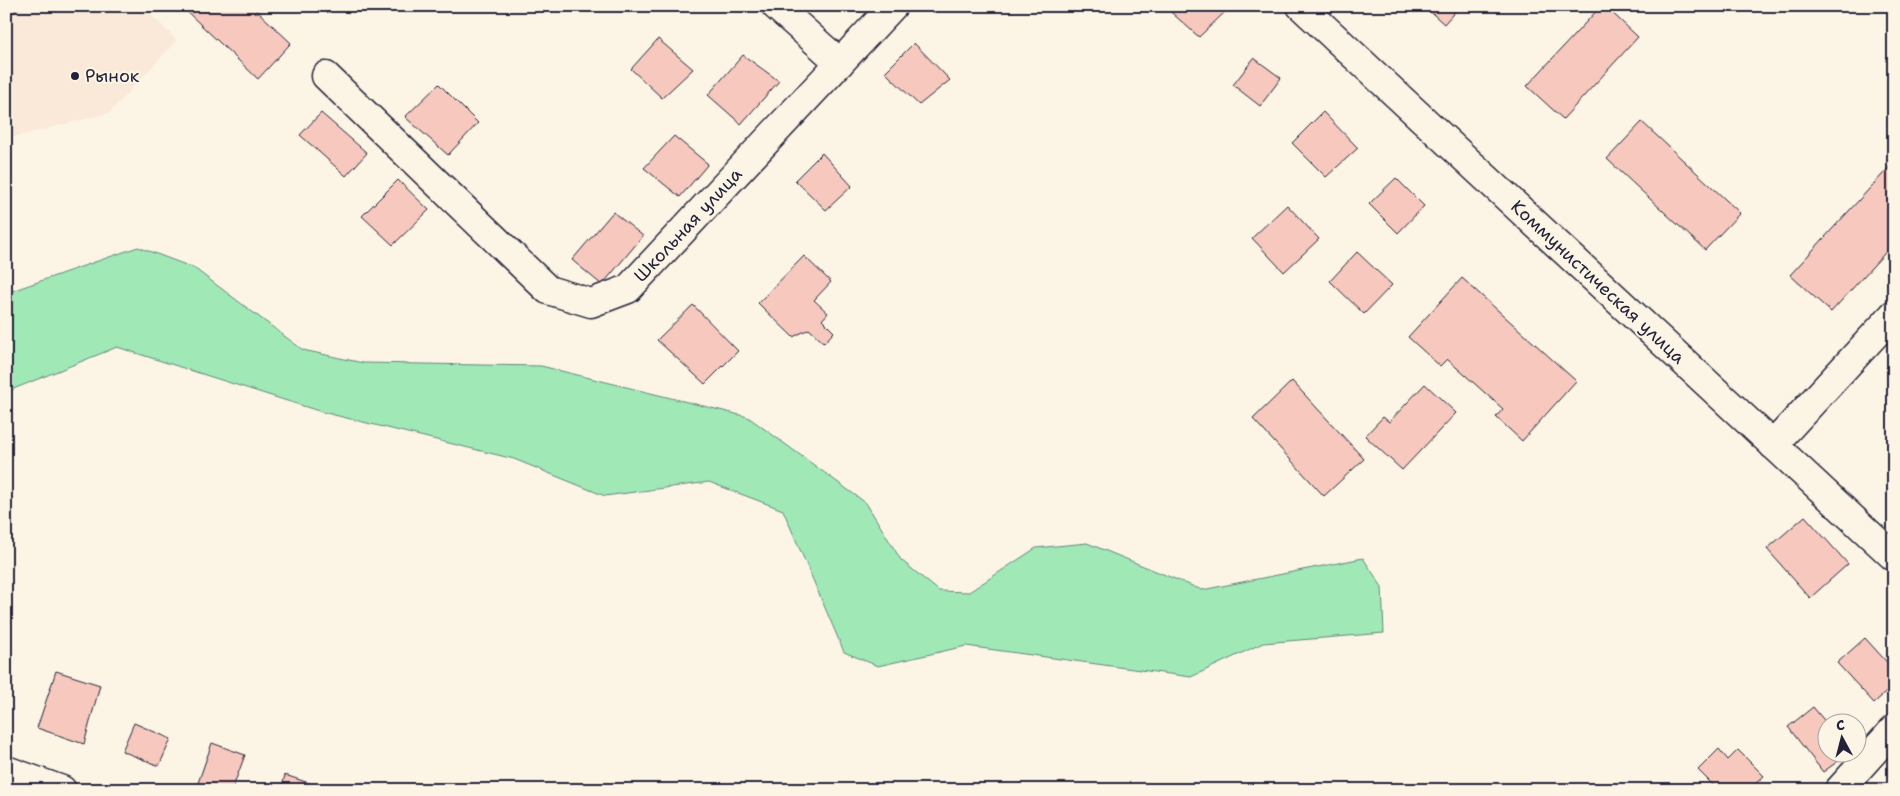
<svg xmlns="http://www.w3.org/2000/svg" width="1900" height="796" viewBox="0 0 1900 796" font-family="'Shantell Sans',sans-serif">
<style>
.built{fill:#fae8d9}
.green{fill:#a0e9b7;stroke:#618679}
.building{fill:#f7c8be;stroke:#22223b}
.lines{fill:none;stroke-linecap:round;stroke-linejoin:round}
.minor-casing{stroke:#22223b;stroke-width:31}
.minor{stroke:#fcf5e5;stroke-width:28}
.poi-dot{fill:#22223b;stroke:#fcf5e5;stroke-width:2}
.labels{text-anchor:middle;stroke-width:4;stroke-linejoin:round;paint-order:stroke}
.poi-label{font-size:18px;fill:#22223b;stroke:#fcf5e5;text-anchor:start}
.street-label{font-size:18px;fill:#22223b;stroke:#fcf5e5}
</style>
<rect width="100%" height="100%" fill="#fcf5e5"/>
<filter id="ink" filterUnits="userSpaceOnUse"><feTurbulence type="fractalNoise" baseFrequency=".02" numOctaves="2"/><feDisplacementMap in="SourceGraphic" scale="10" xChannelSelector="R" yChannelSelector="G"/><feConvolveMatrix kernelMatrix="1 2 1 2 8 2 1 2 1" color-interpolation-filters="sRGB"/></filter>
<g filter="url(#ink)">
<path class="built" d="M6,6H142L177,40L109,113L6,139Z"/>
<path class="green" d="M138,247L194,268L303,350L363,363L541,366L748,417L866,503L901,560L939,591L969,592L1036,548L1087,543L1202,590L1363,558L1382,587L1384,633L1263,643L1191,677L966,646L878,666L844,652L783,510L709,482L605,496L514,459L322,412L117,347L6,392V293Z"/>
<path class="building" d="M6,6H22L6,18Z
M181,6H252L291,43L258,79Z
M1164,6H1223L1227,10L1199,37Z
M1424,6H1460L1444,24Z
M1601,6H1605L1638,37L1563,119L1527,86Z
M658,39L693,69L662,98L631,69Z
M914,43L950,80L919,105L885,72Z
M743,55L779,81L741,124L708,95Z
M1254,58L1281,78L1260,106L1233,85Z
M439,84L478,123L448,155L405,117Z
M1323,112L1358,148L1326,177L1292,143Z
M321,113L367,153L346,176L300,135Z
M1642,122L1740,213L1705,250L1607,159Z
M674,136L708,164L680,197L644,168Z
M822,153L852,186L826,210L795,180Z
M1894,162V243L1831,312L1790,275Z
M1396,178L1424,206L1398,233L1369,204Z
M398,180L429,210L393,245L362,216Z
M1287,205L1319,239L1284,272L1252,238Z
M613,212L643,236L602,285L572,260Z
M1357,252L1392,285L1364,314L1330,281Z
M804,256L831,282L814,300L828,313L822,320L834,332L824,343L809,329L793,337L758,303Z
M1462,278L1576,381L1522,441L1496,417L1503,409L1447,359L1440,366L1408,337Z
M693,305L738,351L705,384L657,340Z
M1292,381L1364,459L1324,496L1253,419Z
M1425,384L1456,413L1402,470L1365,436L1383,417L1389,422Z
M1805,516L1848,564L1810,598L1767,549Z
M1865,638L1894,670V685L1874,703L1837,663Z
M56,671L100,685L84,744L37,728Z
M1813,707L1828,725V754H1848L1823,772L1788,727Z
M134,723L171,739L159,766L122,751Z
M212,743L245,755L232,790H218L198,783Z
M1719,749L1728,760L1738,750L1764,776L1754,785L1759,790H1718L1698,770Z
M285,775L330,790H281Z"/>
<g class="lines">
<defs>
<path id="minor" d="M776,6L840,63
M1301,6L1894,557
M326,76L548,290L591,303L628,289L893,6
M1773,445L1894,314
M6,770L62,790
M1839,790L1894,729"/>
</defs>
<use href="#minor" class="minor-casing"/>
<use href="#minor" class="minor"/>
</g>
</g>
<circle class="poi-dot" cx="75" cy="76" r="5"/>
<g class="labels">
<g class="poi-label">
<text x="85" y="82">Рынок</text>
</g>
<g class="street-label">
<text transform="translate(688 225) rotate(-47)" y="6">Школьная улица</text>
<text transform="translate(1598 282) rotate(43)" y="6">Коммунистическая улица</text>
</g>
</g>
<rect width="1900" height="796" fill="none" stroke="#fcf5e5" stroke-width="25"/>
<rect x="12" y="12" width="1875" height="771" fill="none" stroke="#22223b" stroke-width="2" filter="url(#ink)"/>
<g transform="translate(1842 738) rotate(353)"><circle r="24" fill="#fcf5e5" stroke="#a5a1a1"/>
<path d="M0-4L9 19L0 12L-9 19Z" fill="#22223b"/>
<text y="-8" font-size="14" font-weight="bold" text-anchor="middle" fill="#22223b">С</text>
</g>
</svg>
